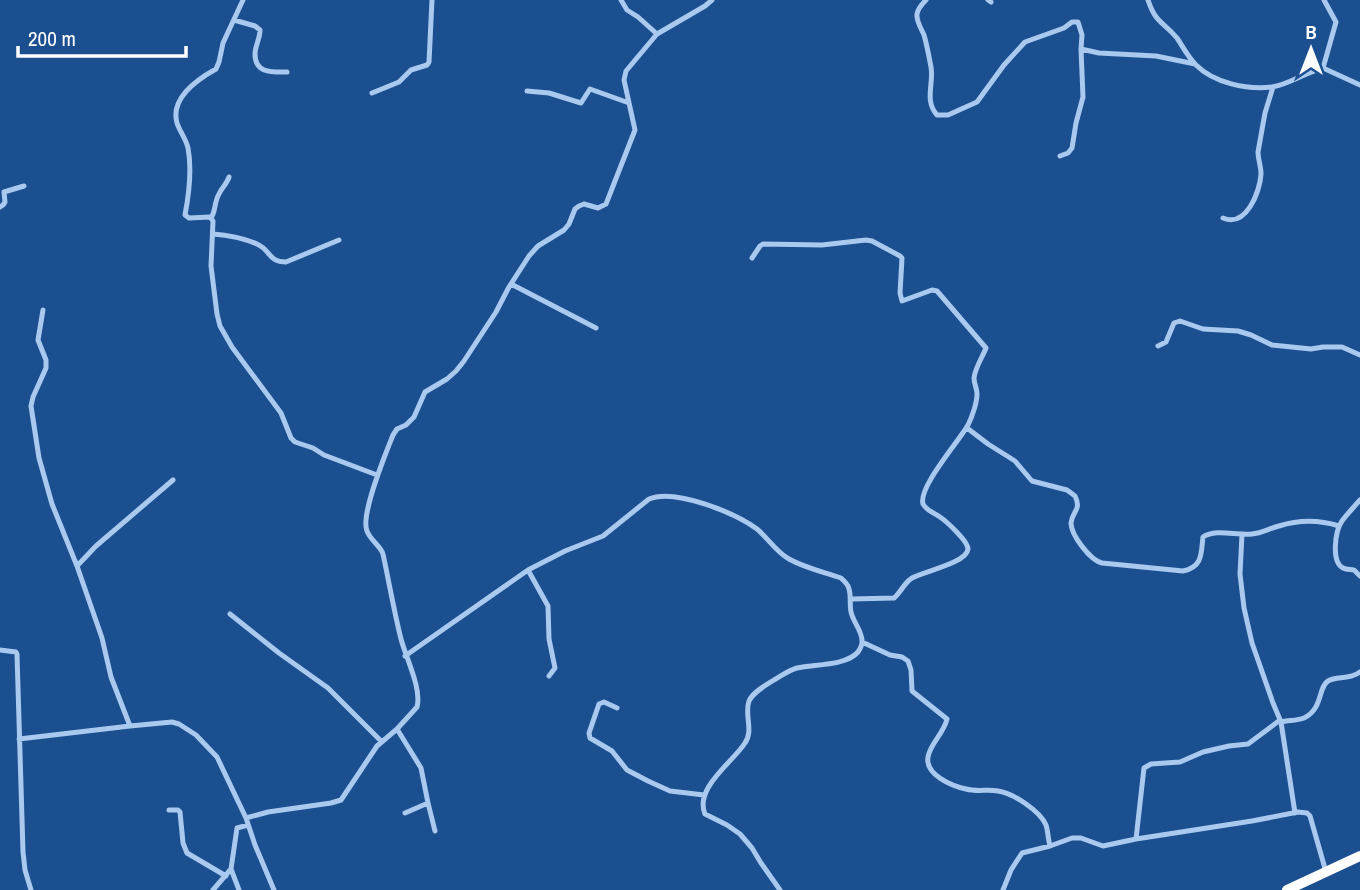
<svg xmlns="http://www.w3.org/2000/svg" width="1360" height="890" viewBox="0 0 1360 890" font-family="'Archivo Narrow',sans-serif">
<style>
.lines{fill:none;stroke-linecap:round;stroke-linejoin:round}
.street{stroke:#a9c9ee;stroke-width:5}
.highway{stroke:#fff;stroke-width:10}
</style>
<rect width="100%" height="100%" fill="#1b4f8f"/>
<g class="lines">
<path class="street" d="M243,0L223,43L219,62L216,69C198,79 170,98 177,123C180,132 186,139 188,148C192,169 189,194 185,215L189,218L210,217L213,221L211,266L217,314L220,326L232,347L281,413L291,438L295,442L313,448L324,455L377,475
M621,0L627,10L638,17L657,34
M926,0C922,4 918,8 917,14C916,21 921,28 924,35C927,45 929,57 931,67C934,83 924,101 937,115H948L977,102L1004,65L1025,42L1064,28L1072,22H1078L1082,35L1081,49L1099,53L1156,56L1195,64
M988,0L991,2
M1148,0C1156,24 1163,21 1177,38C1183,47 1188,57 1196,65C1214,83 1247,90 1272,87C1288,85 1306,72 1323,68L1336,22L1324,0
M234,20L255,26L260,30C260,39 255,46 255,54C255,74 273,72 287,72
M1323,68L1360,85
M527,91L549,93L581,103L590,89L629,103
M372,93L399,82L411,70L427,65L429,62L432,0
M1060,156L1068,153L1072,148L1076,123L1083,97L1081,49
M0,207L3,205L5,202L4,192L24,186
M211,218C216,211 214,202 219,194C222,187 227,184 229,177
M1223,218C1246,228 1260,192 1261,174C1261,166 1258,159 1258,152L1265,113L1273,87
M213,234C228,235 243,238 257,244C271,250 268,262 286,262L339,240
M752,258L760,246L763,244L822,245L866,240L872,241L900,256L902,258L900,293L902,301L932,290L937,291L986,348C982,358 975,368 974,378C974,384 977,388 977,394C977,403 972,417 968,425C960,440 918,487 923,504C926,510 934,513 940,517C946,521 968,541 968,549C967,563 922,572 912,578C904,583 901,592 894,598L851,599
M511,284L596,328
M43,310L38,340L46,360V368L33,397L31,406L39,458L52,504L77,566L102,638L111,677L130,726
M1158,346L1166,342L1174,323L1180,321L1203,329L1238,331L1251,335L1272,345L1311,349L1323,347H1342L1360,355
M967,428L988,444L1015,461L1032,481L1067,490L1075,496C1082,510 1072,511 1071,523C1071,535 1090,560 1102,563L1183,571C1203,567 1201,553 1203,537C1216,528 1237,536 1252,534C1262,533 1270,528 1279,526C1298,520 1320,520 1339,526
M1360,500C1354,507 1347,514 1342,521C1335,531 1331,562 1343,568C1347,570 1351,569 1354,570L1360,576
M1242,534L1240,574L1244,608L1252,643L1273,703L1281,722
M77,566L96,546L173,480
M528,570L548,606L549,639L555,668L549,676
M230,614L279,653L328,688L381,741
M862,642L890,655L902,657L908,661L911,670L912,691L947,719C944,733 930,744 928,757C925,775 952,786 966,789C977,792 988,789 998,791C1013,793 1040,811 1046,825C1048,831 1048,839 1050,846
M0,650L16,652L17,654L23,852L25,870L31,890
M405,656L528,570L565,551L603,536L649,499C675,488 735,513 757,529C768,538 776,552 789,559C805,568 824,572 841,578C845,582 845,581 848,586C852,595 849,603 851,612C853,622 863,632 862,642C862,645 860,649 858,652C846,666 814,664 797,668C789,670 781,676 774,680C766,685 753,692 749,701C744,715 754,730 745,743C733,762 694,788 705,814L727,825L740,834L752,848L761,863L780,890
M617,708L604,702L599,704L589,733L590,738L612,751L627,770L648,781L670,791L704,795
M397,729L421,768L428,803L405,813
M19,739L130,726L172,722L179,724L196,735L217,757L246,818L255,845L274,890
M428,803L435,831
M169,810H178L180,812L183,843L187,853L226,876
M1295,813L1281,722C1288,720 1297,721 1304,718C1323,709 1318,687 1328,681C1337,676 1349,680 1360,672
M246,818L268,812L331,803L341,800L377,746L397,729L417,707C422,689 406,658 401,639C394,611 389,582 383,554C380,545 370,540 367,531C360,515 386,453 393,435L397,429L406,425L414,417L425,392L447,379L456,371L464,361L496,312L509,287L529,256L538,246L564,230L569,224L575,209L579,206L584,204L598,208L606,204L635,130L624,80L626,71L657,34L705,6L712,0
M1136,839L1144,768L1151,764L1180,762L1203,752L1229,746L1248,744L1280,720
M231,869L239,890
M213,890L231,869L237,828L248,825
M1003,890L1011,870L1022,853L1050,846L1072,838H1081L1103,846L1136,839L1252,821L1298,812L1307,813L1310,816L1326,872"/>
<path class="highway" d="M1287,890L1360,856"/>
</g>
<g transform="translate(1311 49)" stroke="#1b4f8f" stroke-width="5" paint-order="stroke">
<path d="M0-5L12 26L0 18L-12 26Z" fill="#ffffff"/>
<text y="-10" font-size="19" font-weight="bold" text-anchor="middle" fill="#ffffff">B</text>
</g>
<path d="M18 46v10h168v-10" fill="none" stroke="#ffffff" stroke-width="3.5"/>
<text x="28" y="46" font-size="21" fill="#ffffff" stroke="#1b4f8f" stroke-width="5" paint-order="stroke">200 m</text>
</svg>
